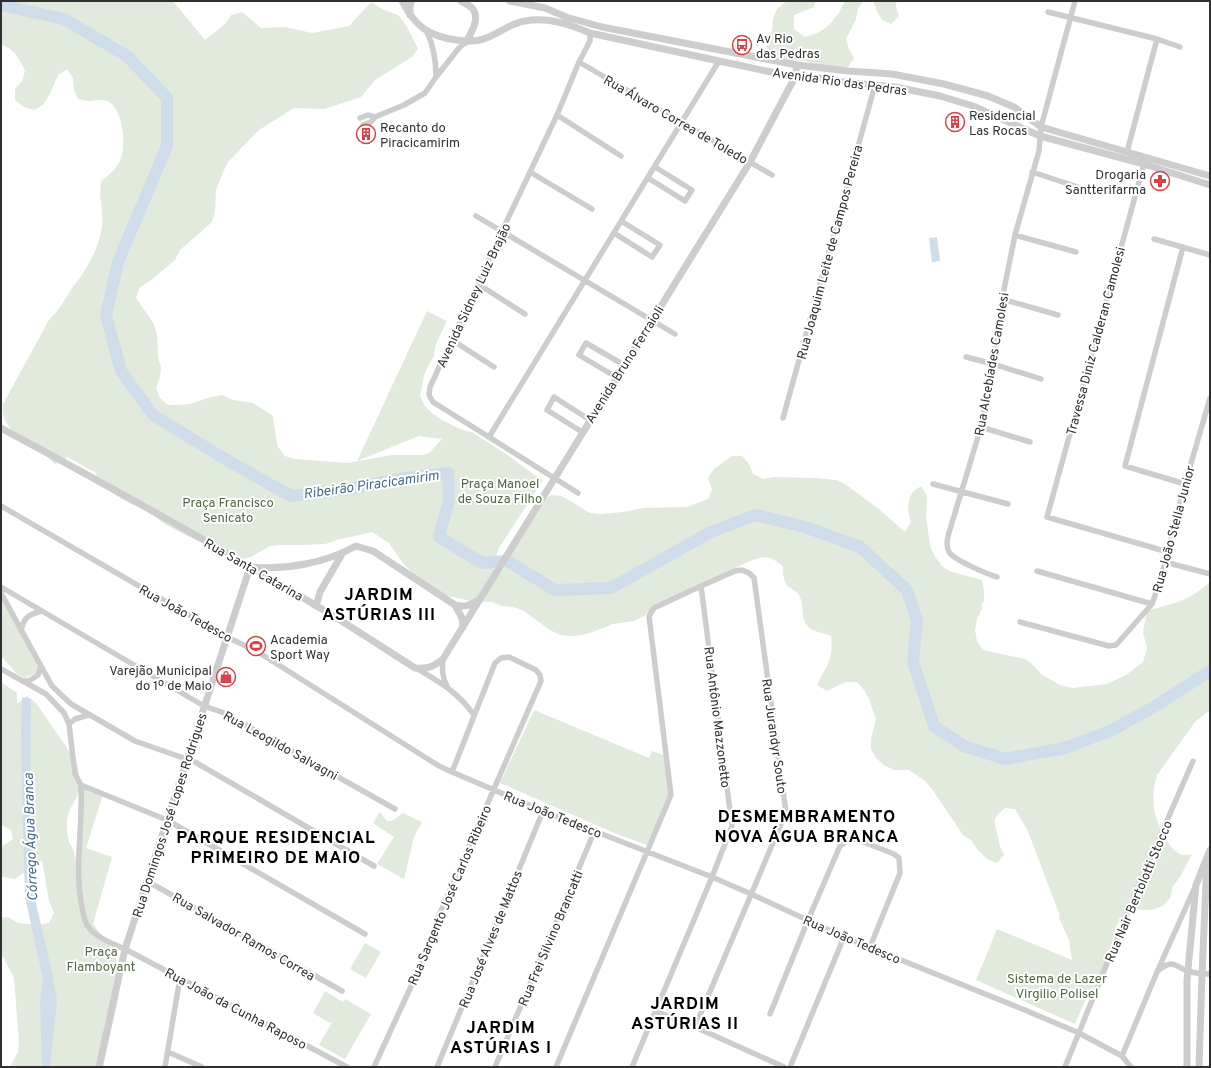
<svg xmlns="http://www.w3.org/2000/svg" width="1211" height="1068" viewBox="0 0 1211 1068" font-family="Overpass,sans-serif">
<style>
.green{fill:#e2e9dd}
.water{fill:#cedde9}
.lines{fill:none;stroke-linecap:round;stroke-linejoin:round}
.river{stroke:#cedde9;stroke-width:12}
.minor{stroke:#cdcdcd;stroke-width:5.5}
.tertiary{stroke:#cdcdcd;stroke-width:7}
.labels{text-anchor:middle;stroke-width:4;stroke-linejoin:round;paint-order:stroke}
.poi-label{font-size:13px;fill:#303030;stroke:#fff;text-anchor:start}
.street-label{font-size:13px;fill:#303030;stroke:#fff}
.park-label{font-size:13px;fill:#516841;stroke:#fff}
.water-label{font-size:14px;font-style:italic;fill:#456c8b;stroke:#fff}
.district-label{font-size:17px;font-weight:bold;letter-spacing:1px;fill:#000;stroke:#fff}
</style>
<rect width="100%" height="100%" fill="#fff"/>
<path class="green" d="M1,1H173L205,40L226,23L231,15L242,12L261,28L285,27L312,33L349,26L371,2L384,10L398,15L406,25L418,49L412,57L375,80L361,97L324,109L294,108L259,130L252,137L229,161L224,170L216,190L215,211L212,222L180,250L175,260L151,280L139,288L136,298L154,324L157,335L158,357L161,367L160,377L156,388L160,398L168,405H179L190,404L211,397L222,395L233,400L253,403L273,416L276,438L278,447L285,456L295,459L348,463L391,455H423L429,453L442,439L419,436L357,461L427,311L447,321L435,346L434,356L428,366L424,376L420,396L425,406L433,414L442,420L462,430L472,432L509,456L533,474L543,480L499,548L496,558L491,567L500,573C502,570 506,567 507,563C509,557 510,551 512,545C521,524 532,508 551,495L562,496L590,513L601,514L623,512L644,508L687,507L708,499L712,489L708,478L714,469L732,456H742L749,464L753,474L763,479L774,477L815,478L836,480L845,484L880,510L905,532L911,522C908,513 906,501 913,492C914,490 919,488 921,486L927,496L926,517L929,538L931,549L936,558L943,567L952,572L982,580L984,590V601L981,605L982,609L977,619L975,630L977,641L983,650L1025,659L1034,666L1041,674L1060,685L1072,688L1107,684L1126,675L1143,662L1147,649L1143,632L1147,611C1156,608 1165,606 1175,603C1188,599 1200,591 1210,582V710L1195,722L1157,775C1153,786 1153,798 1154,809C1156,821 1168,849 1180,854C1183,856 1188,855 1192,854L1180,877L1173,886L1170,898L1163,906L1152,910L1128,909L1116,926L1111,946V959L1094,987L1090,989L1075,1024L976,980L997,929L1072,960L1069,940L1059,918L1060,916L1027,829L1015,809L1005,808C991,820 994,821 998,837C999,844 1001,849 1004,855L997,863L987,859L978,850L971,840L963,835L932,789L925,781L909,770H895L885,766L876,758L871,749V739L876,719L869,699L864,690L857,682H846L827,691L817,685C826,666 834,660 831,636C826,634 813,631 811,629C800,621 804,610 801,600C798,590 795,592 789,587C783,582 783,573 783,566C769,556 767,555 750,561L651,609L644,616L634,621L613,624L593,632L582,635L571,636L560,635L550,630L524,611L513,607L502,606L492,602L470,601L443,595L417,578L402,562L389,543L372,532L337,540L325,544L303,545H281L270,546L251,557L241,559L198,541L168,526L142,508L131,504L112,493L97,478L96,473L67,457L65,460L55,464C49,459 44,454 38,449C22,437 0,429 3,404L49,320C59,310 65,300 72,288C76,283 80,278 83,273C92,259 101,241 102,225C103,217 102,211 101,203C100,196 100,189 101,182C108,175 118,168 121,158C126,145 123,110 109,102C102,98 95,101 88,101C85,100 81,100 78,99L74,90L73,78L67,69L58,75L50,94L43,105L34,110L24,107L15,100V89L22,81L25,71C20,60 14,48 1,45Z
M787,1H816L814,7L794,15V29L805,37C826,32 836,20 845,1H863L858,9L856,19L846,39L849,49L854,58L848,67H837L816,65L806,61L775,59L767,52L766,40L772,31L773,19L777,9Z
M873,1H896V7L899,16L891,24L882,20L877,11Z
M1,595L39,667L36,673L25,678L17,674L1,656Z
M1,682L17,693V704L27,696L36,703L74,758L78,768L81,790L70,809L67,819V832L69,842L74,851L84,901L81,881L82,786L103,794L86,848L112,857L93,924L111,947L116,949C115,957 117,961 118,969C118,978 118,986 119,995L103,1067H10L18,1052L19,1042L14,978L1,953V918L8,917L18,923L39,925L49,923L54,913L49,901L42,860L15,879L2,877L1,875V847L13,839L11,830L1,825Z
M534,710L649,758L652,751L664,755L669,794L647,845L619,835L500,783Z
M380,812L387,821H392L403,813L422,822L414,837L404,879L377,864L394,837L373,823Z
M365,943L381,952L366,978L350,969Z
M325,991L343,1002L345,999L371,1014L345,1059L319,1045L333,1021L330,1023L313,1013Z"/>
<path class="water" d="M937,237L940,261L932,262L929,238Z
M22,697L31,699L30,809L34,895L52,972L57,1000L50,1067H42L40,1000L43,979L25,897L23,827L21,732Z"/>
<g class="lines">
<path class="river" d="M1,5L64,19L127,56L167,98V146L118,262L106,315L121,371L153,415L225,459L291,496L355,488L392,480L448,473L449,500L439,537L482,563L507,561L555,590L611,588L711,532L755,515L805,527L860,547L907,590L917,621L913,662L934,726L964,746L1005,759L1065,748L1112,730L1152,708L1210,671"/>
<path class="minor" d="M1048,12L1157,39L1180,47
M427,32C434,47 436,60 436,76
M579,62L772,175
M557,115L621,156
M375,117L404,105L425,93L436,77L459,48L466,42
M360,118L368,115L375,117L371,122L363,125
M1127,152L1157,39
M1144,164L1047,517L1168,552
M530,172L592,209
M1032,172L1093,192
M648,178L685,201L692,190L655,167
M476,216L675,334
M614,233L652,257L660,245L621,221
M1015,235L1076,252
M1154,239L1210,255
M1183,247L1125,466L1185,484
M478,284L525,314
M1002,299L1058,315
M452,340L494,367
M966,357L993,364L1041,379
M616,377L579,355L586,343L624,365
M783,418L875,85
M981,427L1030,442
M582,432L547,410L554,397L590,420
M489,437L719,61
M933,484L1008,504
M578,493L433,402L429,395L430,387L502,231L557,115L579,62L590,41V33
M1,506L227,637L258,652L439,766L452,772L543,811L712,877L751,894L844,937L1020,1008L1079,1033L1122,1056L1131,1067
M1165,562L1210,574
M1037,571L1152,604
M997,577C987,574 954,560 949,552C946,547 947,541 948,536L981,427L993,364L1002,299L1015,235L1039,151L1041,127L1075,1
M1,587L204,706L224,713L395,809
M1,593L52,686L71,704L135,741L195,762L374,866
M1020,622L1109,646L1116,645L1152,604L1159,584L1168,552L1185,484L1210,398
M21,631C24,617 28,615 41,611
M443,659C442,669 442,677 447,686
M416,668C439,682 458,692 474,715
M1,669L46,694L64,713L69,724L75,774L81,785L167,820L365,934
M22,681H29L38,675L41,667
M69,724L75,719L89,715
M81,785C83,826 74,867 82,907C83,913 84,920 87,925C93,936 113,944 125,949L347,1067
M147,881L342,991
M1158,971C1172,959 1174,965 1187,971C1194,973 1203,974 1210,974
M655,1011L695,1027L784,1067
M770,1014L808,920L840,846L848,840L856,839L894,854L899,858L900,873L870,947
M168,1052L202,1067
M1122,1056L1157,972L1194,889
M165,1067L180,978
M374,1067L424,958L439,915L541,681L540,675L536,670L509,657L501,658L495,663L452,772
M437,1067L492,935L543,811
M495,1067L595,830
M556,1067L671,795L649,616L654,608L701,586L735,571L742,570L749,573L754,578L786,812L695,1027
M632,1067L712,877L732,826L701,586
M790,1067L844,937
M1065,1067L1138,887L1193,761"/>
<path class="tertiary" d="M402,1C415,26 428,36 456,40C464,41 472,42 480,40C497,36 507,24 525,21C548,17 569,24 590,33L719,61L795,77L820,78L843,82L895,87L940,96L973,106L1040,136L1144,164L1210,185
M461,1C464,3 469,5 472,8C481,18 471,33 466,42
M510,1L545,8L566,17L602,27L797,65L848,71L892,74L944,84L988,96L1014,107L1041,127L1210,176
M410,15V6L411,1
M1,428C107,485 212,543 315,605C349,625 382,647 415,668C428,669 433,667 443,659L750,162L795,77L797,65
M252,567C287,570 325,563 356,546L373,551L455,605C464,607 469,606 477,601
M455,605L462,618L463,627
M316,606L320,592L342,554
M99,1067L125,949L250,567
M1187,1067V980L1196,885L1210,850
M1199,1067L1202,974L1207,861"/>
</g>
<defs>
<symbol id="bus-ring" viewBox="-11 -11 22 22"><circle r="9.5" fill="#fff" stroke="#d54448" stroke-width="1.5"/><path d="M-5-6H5V4H4V6H2V4H-2V6H-4V4H-5ZM-3.5-4V0h7V-4ZM-3.5 1.2v1.5H-2V1.2ZM2 1.2v1.5H3.5V1.2Z" fill="#d54448"/></symbol>
<symbol id="building-ring" viewBox="-11 -11 22 22"><circle r="9.5" fill="#fff" stroke="#d54448" stroke-width="1.5"/><path d="M-4-6H4V6H1V3H-1V6H-4ZM-2.5-4.3h1.7v1.8h-1.7ZM.8-4.3h1.7v1.8H.8ZM-2.5-1h1.7V.8h-1.7ZM.8-1h1.7V.8H.8Z" fill="#d54448"/></symbol>
<symbol id="pharmacy-ring" viewBox="-11 -11 22 22"><circle r="9.5" fill="#fff" stroke="#d54448" stroke-width="1.5"/><path d="M-2-6h4v4h4v4h-4v4h-4v-4h-4v-4h4Z" fill="#d54448"/></symbol>
<symbol id="stadium-ring" viewBox="-11 -11 22 22"><circle r="9.5" fill="#fff" stroke="#d54448" stroke-width="1.5"/><path d="M0-5a6.5 5 0 1 0 0 10a6.5 5 0 1 0 0-10ZM-3.5-1.8h7v3.6h-7Z" fill="#d54448"/></symbol>
<symbol id="shop-ring" viewBox="-11 -11 22 22"><circle r="9.5" fill="#fff" stroke="#d54448" stroke-width="1.5"/><path d="M-5-2.5h2.3a2.7 3.5 0 0 1 5.4 0H5L5.5 6h-11ZM-1.5-2.5h3a1.5 2.3 0 0 0-3 0Z" fill="#d54448"/></symbol>
</defs>
<g fill-rule="evenodd">
<use href="#bus-ring" x="731" y="34" width="22" height="22"/>
<use href="#building-ring" x="944" y="111" width="22" height="22"/>
<use href="#building-ring" x="355" y="123" width="22" height="22"/>
<use href="#pharmacy-ring" x="1149" y="170" width="22" height="22"/>
<use href="#stadium-ring" x="245" y="635" width="22" height="22"/>
<use href="#shop-ring" x="215" y="666" width="22" height="22"/>
</g>
<g class="labels">
<g class="poi-label">
<text x="756" y="43">Av Rio<tspan x="756" dy="15">das Pedras</tspan></text>
<text x="969" y="120">Residencial<tspan x="969" dy="15">Las Rocas</tspan></text>
<text x="380" y="132">Recanto do<tspan x="380" dy="15">Piracicamirim</tspan></text>
<text x="1146" y="179" text-anchor="end">Drogaria<tspan x="1146" dy="15">Santterifarma</tspan></text>
<text x="270" y="644">Academia<tspan x="270" dy="15">Sport Way</tspan></text>
<text x="212" y="675" text-anchor="end">Varejão Municipal<tspan x="212" dy="15">do 1º de Maio</tspan></text>
</g>
<g class="street-label">
<text transform="translate(840 81) rotate(8)" y="5">Avenida Rio das Pedras</text>
<text transform="translate(676 119) rotate(30)" y="5">Rua Álvaro Correa de Toledo</text>
<text transform="translate(829 252) rotate(-75)" y="5">Rua Joaquim Leite de Campos Pereira</text>
<text transform="translate(473 295) rotate(-65)" y="5">Avenida Sidney Luiz Brajão</text>
<text transform="translate(1095 341) rotate(-75)" y="5">Travessa Diniz Calderan Camolesi</text>
<text transform="translate(624 364) rotate(-58)" y="5">Avenida Bruno Ferraioli</text>
<text transform="translate(991 364) rotate(-80)" y="5">Rua Alcebíades Camolesi</text>
<text transform="translate(1173 529) rotate(-75)" y="5">Rua João Stella Junior</text>
<text transform="translate(254 569) rotate(30)" y="5">Rua Santa Catarina</text>
<text transform="translate(186 613) rotate(29)" y="5">Rua João Tedesco</text>
<text transform="translate(718 717) rotate(83)" y="5">Rua Antônio Mazzonetto</text>
<text transform="translate(775 736) rotate(82)" y="5">Rua Jurandyr Souto</text>
<text transform="translate(281 745) rotate(29)" y="5">Rua Leogildo Salvagni</text>
<text transform="translate(553 814) rotate(22)" y="5">Rua João Tedesco</text>
<text transform="translate(169 815) rotate(-72)" y="5">Rua Domingos José Lopes Rodrigues</text>
<text transform="translate(1138 891) rotate(-67)" y="5">Rua Nair Bertolotti Stocco</text>
<text transform="translate(449 895) rotate(-67)" y="5">Rua Sargento José Carlos Ribeiro</text>
<text transform="translate(244 936) rotate(30)" y="5">Rua Salvador Ramos Correa</text>
<text transform="translate(550 938) rotate(-67)" y="5">Rua Frei Silvino Brancatti</text>
<text transform="translate(490 939) rotate(-68)" y="5">Rua José Alves de Mattos</text>
<text transform="translate(852 939) rotate(23)" y="5">Rua João Tedesco</text>
<text transform="translate(236 1008) rotate(28)" y="5">Rua João da Cunha Raposo</text>
</g>
<g class="park-label">
<text x="500" y="488">Praça Manoel<tspan x="500" dy="15">de Souza Filho</tspan></text>
<text x="228" y="507">Praça Francisco<tspan x="228" dy="15">Senicato</tspan></text>
<text x="101" y="956">Praça<tspan x="101" dy="15">Flamboyant</tspan></text>
<text x="1057" y="983">Sistema de Lazer<tspan x="1057" dy="15">Virgilio Polisel</tspan></text>
</g>
<g class="water-label">
<text transform="translate(371 484) rotate(-8)" y="5">Ribeirão Piracicamirim</text>
<text transform="translate(30 837) rotate(-92)" y="5">Córrego Água Branca</text>
</g>
<g class="district-label">
<text x="379" y="600">JARDIM<tspan x="379" dy="20">ASTÚRIAS III</tspan></text>
<text x="807" y="822">DESMEMBRAMENTO<tspan x="807" dy="20">NOVA ÁGUA BRANCA</tspan></text>
<text x="276" y="843">PARQUE RESIDENCIAL<tspan x="276" dy="20">PRIMEIRO DE MAIO</tspan></text>
<text x="685" y="1009">JARDIM<tspan x="685" dy="20">ASTÚRIAS II</tspan></text>
<text x="501" y="1033">JARDIM<tspan x="501" dy="20">ASTÚRIAS I</tspan></text>
</g>
</g>
<rect width="1211" height="1068" fill="none" stroke="#303030" stroke-width="4"/>
</svg>
